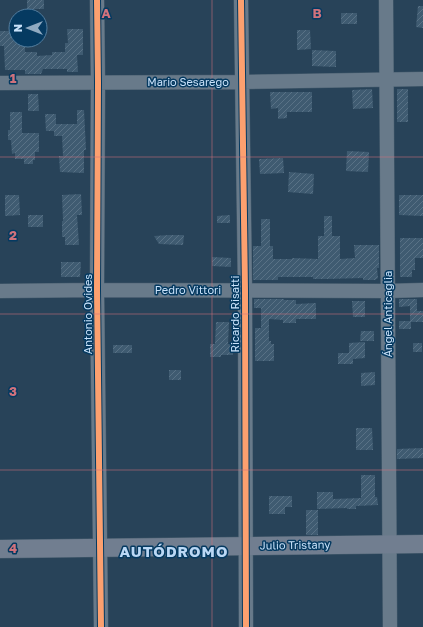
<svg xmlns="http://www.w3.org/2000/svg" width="423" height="627" viewBox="0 0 423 627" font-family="'Golos Text',sans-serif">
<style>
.building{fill:url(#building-hatch)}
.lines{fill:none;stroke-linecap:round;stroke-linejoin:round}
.minor-casing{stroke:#485e6f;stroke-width:15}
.major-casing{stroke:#485e6f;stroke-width:19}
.minor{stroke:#687a8a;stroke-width:14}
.major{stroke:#717e90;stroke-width:18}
.cycleway-casing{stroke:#053a61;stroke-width:8}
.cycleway{stroke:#fca06f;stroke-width:6}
.grid{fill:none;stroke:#d0727c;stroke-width:1;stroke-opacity:0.55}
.labels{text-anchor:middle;stroke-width:3;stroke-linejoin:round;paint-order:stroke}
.street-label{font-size:11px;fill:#c8e1f9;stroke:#053a61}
.district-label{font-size:15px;font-weight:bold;letter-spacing:1px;fill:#bbd8f5;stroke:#053a61}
.grid-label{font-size:13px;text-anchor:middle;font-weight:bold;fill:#d0727c;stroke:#053a61;stroke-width:3;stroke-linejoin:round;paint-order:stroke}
</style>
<defs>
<pattern id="building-hatch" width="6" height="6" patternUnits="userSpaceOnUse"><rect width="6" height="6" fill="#3f5b71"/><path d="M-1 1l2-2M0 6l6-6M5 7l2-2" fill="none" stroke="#597286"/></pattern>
</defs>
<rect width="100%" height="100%" fill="#284359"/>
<path class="building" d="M27,0H44V9H27Z
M418,6H423V28L416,27Z
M341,13H357V24H341Z
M67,29H83V55H77L78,72H67V69H43L41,74H25V70H5L4,46H0V31H12V40H25V52H37V56L52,55V52H65V43H68Z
M297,30H310L311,49L297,50Z
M312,50L336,51V67L312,66Z
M372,89L373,108L353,109L352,90Z
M397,89H408V122H397Z
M270,92H312V112H287V118L278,119V108L271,109Z
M28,94H38L39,111H28Z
M77,110H84L86,150H84V173L60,172L59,156H63L62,136H54V131H46L45,114H56V124H77Z
M10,112H22V133H39V152H35V160H33V164H24V159H15V153L12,154L11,140H8V130H10Z
M347,151L369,152L368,172L346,171Z
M283,158L284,173L260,174L259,159Z
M289,172L314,174L313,194L288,192Z
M81,194L82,215H77L79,245H65V237H62V221H63L62,195Z
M5,195H19L20,215L5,216Z
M399,195H423V216L399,215Z
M28,215H43V227H28Z
M230,215V223H217V216Z
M324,216H332V236H340V259L355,258L354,245H379V268H377L378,278L375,280H363V278L327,279H313V277H278V280H253V246H261V219H270V246H273V259H292V258L318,259V236H324Z
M169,235H184L183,245L159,244L154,236Z
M400,238H423V258H415V270H412V277H400Z
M212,257L231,258V267L212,266Z
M61,262H81L80,277H61Z
M254,299H284V300H296V304L316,303V319H296V323H283V320L269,319V341H271V344H274V361H255V328H261V308H254Z
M399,299H417V311H423V322H411V329H399V321H410V306L399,307Z
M352,301H365V317H353Z
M216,322H229L228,344H233V355H221V357H210V344H215Z
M361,331H374V341H360Z
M365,342V358L353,359V364H338V353H349V343Z
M413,343H422V352H413Z
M113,345H132V353H113Z
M169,370H181V380H169Z
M375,372V385L361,386V373Z
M356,428H372L373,450H356Z
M423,448V458L397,459V449Z
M361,475H375V497H377L378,505L356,506V509H347V508L317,509V492H333V499L361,498Z
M269,496H292V507H285V514H269Z
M306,510H318V535H306Z"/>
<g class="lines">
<defs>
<path id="minor" d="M97,0L98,82L97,290L101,627
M241,0L245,290L246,627
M386,0L390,627
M0,83L242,82L423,79
M0,291L97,290L388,291L423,290"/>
<path id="major" d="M0,549L423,544"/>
</defs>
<use href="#minor" class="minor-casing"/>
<use href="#major" class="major-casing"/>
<use href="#minor" class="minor"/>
<use href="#major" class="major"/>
<defs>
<path id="cycleway" d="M97,0L98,82L97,290L101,627
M241,0L245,290L246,627"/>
</defs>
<use href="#cycleway" class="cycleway-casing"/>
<use href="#cycleway" class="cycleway"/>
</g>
<path class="grid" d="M212,0V627M0,157H423M0,314H423M0,470H423"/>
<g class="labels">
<g class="street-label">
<text x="188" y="86">Mario Sesarego</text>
<text x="188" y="294">Pedro Vittori</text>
<text transform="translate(88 314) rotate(-90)" y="4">Antonio Ovides</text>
<text transform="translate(235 314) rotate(-90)" y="4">Ricardo Risatti</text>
<text transform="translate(388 314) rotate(-90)" y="4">Ángel Anticaglia</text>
<text transform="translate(295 545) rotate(-1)" y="4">Julio Tristany</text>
</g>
<g class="district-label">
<text x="174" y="557">AUTÓDROMO</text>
</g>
</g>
<g class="grid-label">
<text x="106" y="18">A</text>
<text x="317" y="18">B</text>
<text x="13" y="83">1</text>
<text x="13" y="240">2</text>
<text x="13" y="396">3</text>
<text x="13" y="553">4</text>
</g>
<g transform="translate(28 28) rotate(270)"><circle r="19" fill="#053a61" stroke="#537d9e"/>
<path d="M0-3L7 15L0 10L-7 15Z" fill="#90aac1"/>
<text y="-6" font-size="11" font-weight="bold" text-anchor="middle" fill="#c8e1f9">N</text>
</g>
</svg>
